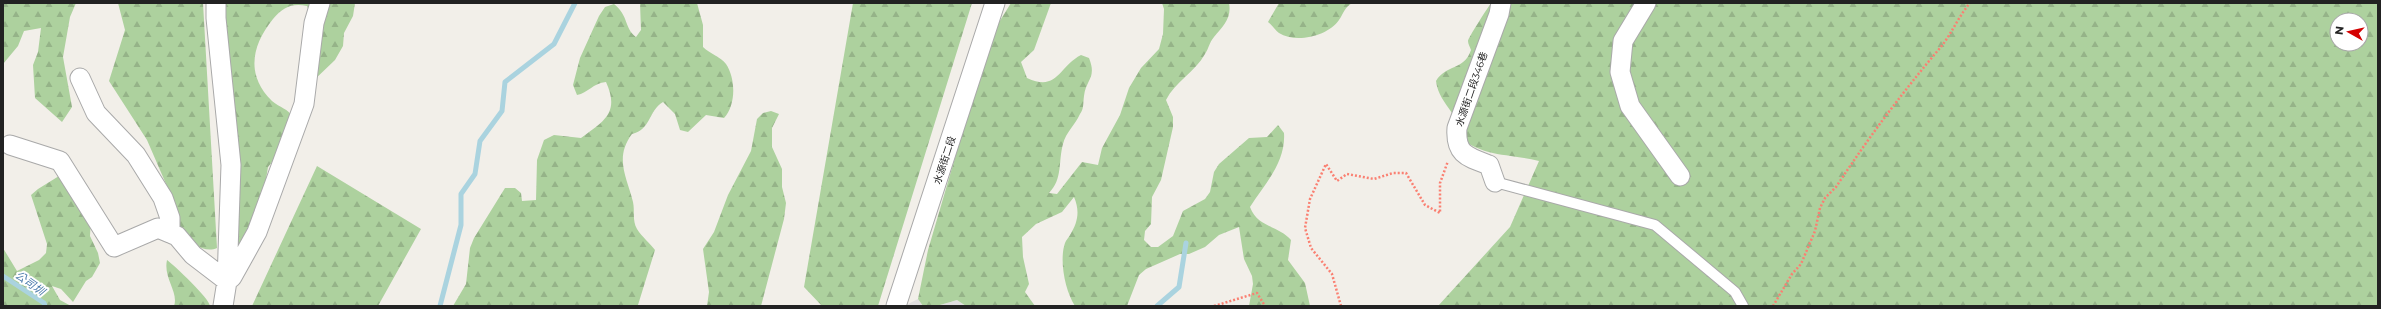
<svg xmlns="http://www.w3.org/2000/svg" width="2381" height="309" viewBox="0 0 2381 309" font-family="Montserrat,'Noto Sans TC',sans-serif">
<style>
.residential{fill:#e0dfdf}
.forest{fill:url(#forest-firs);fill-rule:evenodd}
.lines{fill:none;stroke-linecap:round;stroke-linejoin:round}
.stream{stroke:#aad3df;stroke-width:5}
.lane-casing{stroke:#a9a9a9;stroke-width:12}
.street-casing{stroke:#a9a9a9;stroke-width:21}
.path{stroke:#fa8072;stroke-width:2.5;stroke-dasharray:2 2;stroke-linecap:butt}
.lane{stroke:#fff;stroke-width:10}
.street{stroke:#fff;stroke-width:19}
.labels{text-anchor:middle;stroke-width:4;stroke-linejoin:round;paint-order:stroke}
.street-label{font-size:10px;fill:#222;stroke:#fff}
.water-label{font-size:11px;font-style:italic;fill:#4a7aab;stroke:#fff}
</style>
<defs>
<pattern id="forest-firs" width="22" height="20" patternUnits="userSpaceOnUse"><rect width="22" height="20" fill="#add19e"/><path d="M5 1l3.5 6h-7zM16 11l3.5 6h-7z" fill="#95b388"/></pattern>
</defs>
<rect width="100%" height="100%" fill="#f2efe9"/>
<path class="residential" d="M918,299L923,306L940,305L957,300L966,306H904Z"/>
<path class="forest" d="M3,3H76L70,17L63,57L72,107L62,122L35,98L33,65L38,52L41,28L24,31L18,46L3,64Z
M118,3H203L217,248C206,253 191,245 184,235C178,228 177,215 176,207L147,140L109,81L125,30Z
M214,3H355L353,16L344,33L343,46L335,60L311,83L310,14L307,6C292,3 283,7 273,19C251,46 246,76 272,101C280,108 288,108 293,118L277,156L268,167L265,185L245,244L231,247Z
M640,3H697L703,25V47C709,53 721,57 726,64C736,79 736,105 724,118L706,115L688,132L680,130L675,114L663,102C648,111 651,130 632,134C614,158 627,177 633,202C635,211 632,220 637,229C642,237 650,243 655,250L638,305L453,306L466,284L470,248L474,238L505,188H515L521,193L522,201L536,200L537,160L544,140L554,135L581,138C604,121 620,113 606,82C593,83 588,93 577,95L573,85L580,58L599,16L605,7L614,4C629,16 624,28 636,37L641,30Z
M853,3H972L878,306H822L804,287Z
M1011,3H1051L1034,50L1021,62L1027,78C1058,92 1058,67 1081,55L1089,58C1097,78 1086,79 1084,96C1083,103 1084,109 1080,114C1075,125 1066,132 1063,144C1058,162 1063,179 1049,193L1057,194L1082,162L1098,165L1102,148L1120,115L1129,88L1141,68L1159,49L1163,34L1164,9L1162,3H1229C1232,18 1223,26 1214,37C1209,43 1209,48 1205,54C1195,72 1175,82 1166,100L1173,117V127L1161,180L1152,197L1151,224L1145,231L1144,240L1151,247H1158L1173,236L1183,211L1205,199L1210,192L1214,172L1219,164L1249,138L1267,137L1278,125L1284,133C1286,162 1265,184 1250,207C1258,228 1278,225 1291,240L1288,260L1305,283L1310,306H1249L1253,284L1252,276L1244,259L1239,227L1219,235L1205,247L1189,254H1180L1146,269L1139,275L1127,306H1075C1065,291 1059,260 1065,243C1066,240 1069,237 1070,235C1078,222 1080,211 1074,197L1062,212L1036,224L1022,237L1023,257L1029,284L1025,292L1035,306H966L957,300L940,305L923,306L918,299L928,250L991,35Z
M1279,3H1352C1344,8 1344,13 1339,20C1328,36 1296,44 1279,33C1275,30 1272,25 1268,22Z
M1491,3H2378V306H1438L1510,227L1539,161C1502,152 1484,159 1451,131L1452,113C1444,101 1438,95 1436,81C1446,64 1464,71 1471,50C1470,47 1468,44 1468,41C1468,38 1487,9 1491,3ZM2337,20H2361V44H2337Z
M771,111L779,114L772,128V147L782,169V187L786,203L784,219L761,306H707L709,292L703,249L714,232L728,195L751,151L757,119L763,113Z
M317,166L421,229L378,306H252Z
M59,176L91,218L90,236L98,253L100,263L92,277L86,281L73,302L61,289L52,286L60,300L71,306H3V248L17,271L39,260L46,253L47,244L31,195L38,189Z
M167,260C174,265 210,299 210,306H174C179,292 163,278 167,260Z"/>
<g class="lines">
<path class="stream" d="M3,276L44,303L45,306
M440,306L461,225V194L475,174L480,141L502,111L505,82L554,44L575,3
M1157,306L1179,287L1186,243"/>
<defs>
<path id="lane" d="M1495,182L1655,225L1735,292L1743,306"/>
<path id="street" d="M1646,3L1623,41L1620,72L1630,106L1680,176
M80,78L96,113L136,155L163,198L170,218V233
M10,145L60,161L114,247L158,228L177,236L193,255L227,281L231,165L216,18V3
M1495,182L1489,165C1467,157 1455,154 1457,128L1499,14L1501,3
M223,306L227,281L232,277L257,232L304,104L314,23L320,3
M896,306L995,3"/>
</defs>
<use href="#lane" class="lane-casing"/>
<use href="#street" class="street-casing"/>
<path class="path" d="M1214,306L1257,293L1265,306
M1341,306L1332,274L1311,248L1305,228L1310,199L1326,164L1337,181L1347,174L1374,179L1393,173H1406L1425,205L1440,213V183L1448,161
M1773,306L1792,274L1801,264L1815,231L1820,208L1825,198L1836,187C1869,137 1901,94 1940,48C1951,35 1958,17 1970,3"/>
<use href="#lane" class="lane"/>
<use href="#street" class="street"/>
</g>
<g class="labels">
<g class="street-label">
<text transform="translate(1471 89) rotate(-71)" y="4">水源街二段346巷</text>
<text transform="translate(944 160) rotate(-72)" y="4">水源街二段</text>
</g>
<g class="water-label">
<text transform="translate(30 283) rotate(35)" y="4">公司圳</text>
</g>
</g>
<rect width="2381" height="309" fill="none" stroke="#222222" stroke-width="8"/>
<g transform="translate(2349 32) rotate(278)"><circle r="19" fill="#ffffff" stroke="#a7a7a7"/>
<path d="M0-3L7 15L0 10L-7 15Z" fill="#d40000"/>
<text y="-6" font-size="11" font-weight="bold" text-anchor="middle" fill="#222222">N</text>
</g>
</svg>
